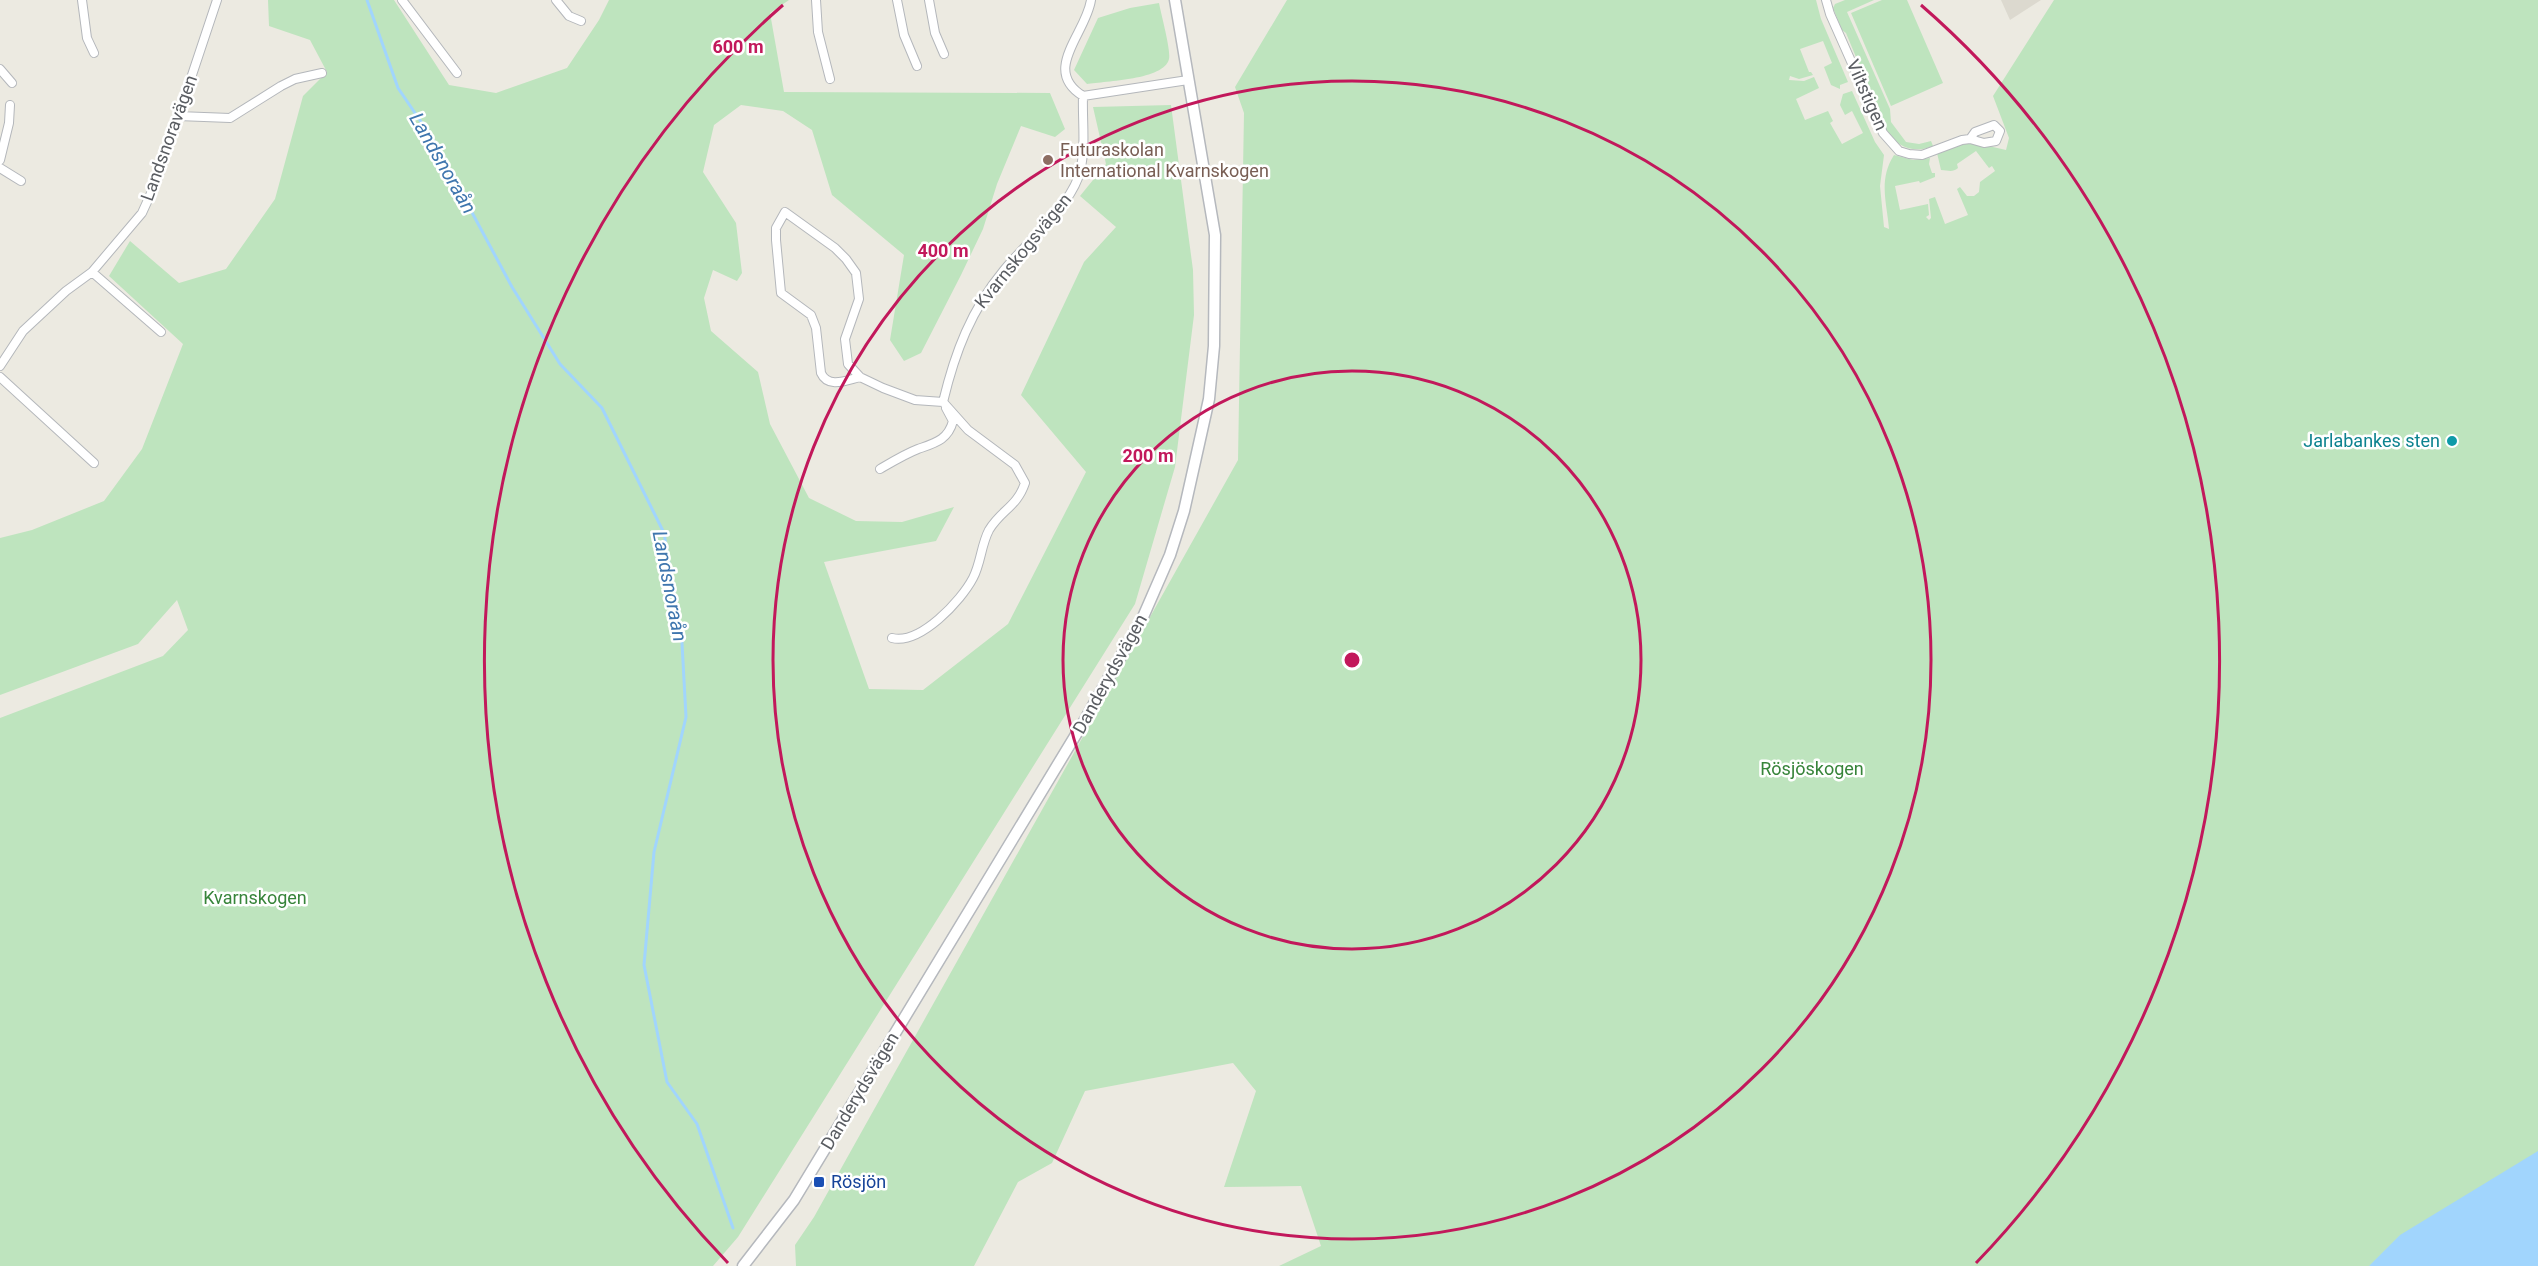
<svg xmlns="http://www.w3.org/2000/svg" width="2538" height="1266" viewBox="0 0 2538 1266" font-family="Roboto,sans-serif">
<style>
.education{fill:#dcd9cf}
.green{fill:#bee4be}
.water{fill:#a1d5fd}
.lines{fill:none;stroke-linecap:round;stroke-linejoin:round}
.stream{stroke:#a1d5fd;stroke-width:3}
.minor-casing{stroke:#b4b7bb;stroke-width:10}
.secondary-casing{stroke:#b5b8bd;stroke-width:13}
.minor{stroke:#fff;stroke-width:8}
.secondary{stroke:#fff;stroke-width:10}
.ring{fill:none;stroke:#c2185b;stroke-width:3}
.education-dot{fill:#8d6e63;stroke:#fff;stroke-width:2}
.culture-dot{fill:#0f9aa8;stroke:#fff;stroke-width:2}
.transit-dot{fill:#1a4fb4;stroke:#fff;stroke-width:2}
.labels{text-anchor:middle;stroke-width:5;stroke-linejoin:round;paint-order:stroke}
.street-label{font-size:18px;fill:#5a5d62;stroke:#fff}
.education-label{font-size:18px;fill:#785e54;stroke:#fff;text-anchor:start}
.culture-label{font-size:18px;fill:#0d838f;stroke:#fff;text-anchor:end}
.park-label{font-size:18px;fill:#37843a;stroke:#fff}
.transit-label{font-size:18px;fill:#164399;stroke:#fff;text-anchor:start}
.water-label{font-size:20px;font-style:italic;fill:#3f76ae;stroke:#fff}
.centre{fill:#c2185b;stroke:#fff;stroke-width:3}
.ring-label{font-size:18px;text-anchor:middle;font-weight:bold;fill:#c2185b;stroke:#fff;stroke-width:5;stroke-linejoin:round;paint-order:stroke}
</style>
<rect width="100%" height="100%" fill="#eceae1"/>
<path class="education" d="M2001,0H2041L2010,20Z"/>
<path class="green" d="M268,0H394L449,85L496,93L567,68L599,20L609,0H789L770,13L784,92L1050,93L1065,129L1055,137L1021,126L997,184L983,229L961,275L921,353L904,361L890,340L904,255L832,195L812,130L783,111L741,105L714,125L703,172L736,223L742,273L737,281L713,270L704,298L711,331L758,372L770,424L809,498L856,521L902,522L954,507L936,541L824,562L869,689L923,690L1008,624L1086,472L1021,395L1084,262L1116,227L1080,196L1106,164L1093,107L1171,105L1193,270L1194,315L1175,467L1135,604L738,1237L713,1266H0V718L163,656L188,630L177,600L138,644L0,695V538L32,530L104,501L142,449L183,344L109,276L130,241L179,283L226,269L275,199L303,96L327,72L310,40L269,26Z
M1287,0H1816L1821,19L1848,82L1840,85V89L1831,85L1824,67L1832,63L1823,41L1800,49L1809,72H1811L1813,75L1799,79L1790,76L1789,80L1804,81L1814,77L1819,88L1796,99L1805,120L1828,111L1833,121L1830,123L1842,144L1863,133L1852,111L1845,115L1840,105L1843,94L1852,91L1875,142L1884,155L1880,186L1884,227L1889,229C1887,203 1878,180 1894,155L1913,160L1930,158L1929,164L1932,173H1935V177L1920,183L1919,181L1895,186L1900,210L1928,204L1929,215L1926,217L1929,220L1931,218L1929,199L1935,197L1945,224L1968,215L1957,189L1960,187L1967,196H1974L1979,192L1980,182L1995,171L1992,166L1989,168L1976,151L1957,164L1958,168C1952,173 1948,170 1941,170L1937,153L1971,142L2006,150L2009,138L1993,96L2054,0H2538V1266H1279L1321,1246L1301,1186L1224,1187L1256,1091L1233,1063L1085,1091L1052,1163L1018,1182L974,1266H796L795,1245L814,1217L862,1131L1238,460L1244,113L1235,87Z
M1845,0H1874L1847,12L1890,109L1891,122L1906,142L1919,144L1931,141L1933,146C1914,154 1898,147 1887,132L1846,33L1842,30L1833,8L1835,4Z
M1882,0H1907L1943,83L1891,106L1851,13Z
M1159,3C1161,14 1171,50 1169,59C1164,80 1106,81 1087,84L1074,70L1098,18L1130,8Z"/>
<path class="water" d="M2538,1151V1266H2369L2400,1235Z"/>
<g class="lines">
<path class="stream" d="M367,0L398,88L432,138L512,287L560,364L602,408L664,533L682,643L686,717L654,852L644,965L667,1082L697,1124L733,1228"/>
<defs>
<path id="minor" d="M82,0L87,38L94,53
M402,0L457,73
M556,0L569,16L581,21
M816,0L818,32L830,79
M897,0L904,35L917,66
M929,0L935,33L944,54
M1826,0L1830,14L1883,133L1899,151L1909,154L1922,155L1962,140L1970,139L1984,143L1996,141L2000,131L1994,125L1975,132L1970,139
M0,69L12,83
M1083,96C1041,70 1086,34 1091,0
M178,116L230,118L281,86L295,79L322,73
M0,160L9,123L10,105
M0,168L21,181
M92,272L161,332
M0,366L23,331L66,291L92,272L142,213L157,180L217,0
M0,377L94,463
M860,377C847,380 828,389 821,373L816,328L811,315L781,293L776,240V228L785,212L835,248L846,259L856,273L859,299L845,339L848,364L860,377L883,388L915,400L943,402
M943,402C955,352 971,310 1004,270C1026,243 1066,210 1078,178C1087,153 1082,122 1083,96L1188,80
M880,469C892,462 905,454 918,449C935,443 948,440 953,421L946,408
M892,638C920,645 961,601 973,578C981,563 981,545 989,530C1001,510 1017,507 1025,483L1015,465L968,430L943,402"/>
<path id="secondary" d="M743,1266L794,1200L1086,718L1143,617L1170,555L1184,511L1209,399L1214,346L1215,235L1175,0"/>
</defs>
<use href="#minor" class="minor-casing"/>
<use href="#secondary" class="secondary-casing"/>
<use href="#minor" class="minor"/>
<use href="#secondary" class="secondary"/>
</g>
<g class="ring">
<circle cx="1352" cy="660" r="289"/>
<circle cx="1352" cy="660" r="579"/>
<path d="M728 1263A868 868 0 0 1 783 5M1921 5A868 868 0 0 1 1976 1263"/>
</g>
<circle class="education-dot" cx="1048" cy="160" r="6"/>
<circle class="culture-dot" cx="2452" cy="441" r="6"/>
<rect class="transit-dot" x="813" y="1176" width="12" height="12" rx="3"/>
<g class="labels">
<g class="street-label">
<text transform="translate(1867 95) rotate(66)" y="6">Viltstigen</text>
<text transform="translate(169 138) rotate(-70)" y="6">Landsnoravägen</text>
<text transform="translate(1023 251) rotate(-51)" y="6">Kvarnskogsvägen</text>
<text transform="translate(1110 674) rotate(-61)" y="6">Danderydsvägen</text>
<text transform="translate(860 1091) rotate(-59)" y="6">Danderydsvägen</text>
</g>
<g class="education-label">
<text x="1060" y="156">Futuraskolan<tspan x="1060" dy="21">International Kvarnskogen</tspan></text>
</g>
<g class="culture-label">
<text x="2440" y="447">Jarlabankes sten</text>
</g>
<g class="park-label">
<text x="1812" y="775">Rösjöskogen</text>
<text x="255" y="904">Kvarnskogen</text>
</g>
<g class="transit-label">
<text x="831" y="1188">Rösjön</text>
</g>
<g class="water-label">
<text transform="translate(443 163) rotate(60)" y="7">Landsnoraån</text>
<text transform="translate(670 586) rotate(79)" y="7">Landsnoraån</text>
</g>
</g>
<circle cx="1352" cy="660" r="9" class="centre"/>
<g class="ring-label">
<text x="738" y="53">600 m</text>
<text x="943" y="257">400 m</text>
<text x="1148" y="462">200 m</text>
</g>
</svg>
